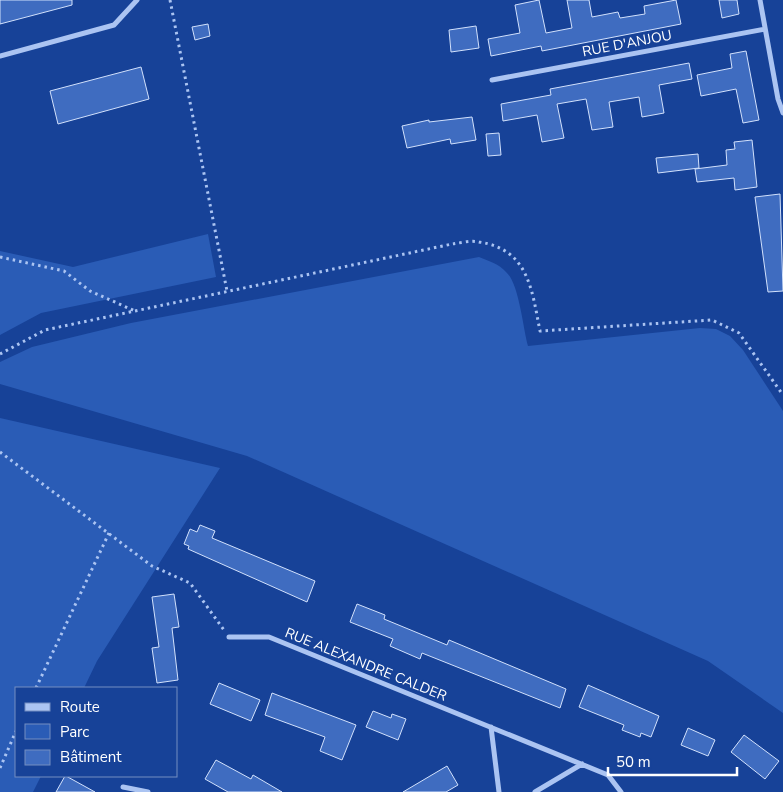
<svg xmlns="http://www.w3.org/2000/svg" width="783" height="792" viewBox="0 0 783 792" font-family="'Nunito Sans',sans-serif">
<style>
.green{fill:#2a5cb6}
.building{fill:#3f6cc0;stroke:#d2e1fc}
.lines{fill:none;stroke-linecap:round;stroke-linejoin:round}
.path{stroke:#abc4f2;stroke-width:3;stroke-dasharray:2.5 4;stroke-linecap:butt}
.minor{stroke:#abc4f2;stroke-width:5}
.labels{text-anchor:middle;stroke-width:4;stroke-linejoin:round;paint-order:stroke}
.street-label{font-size:14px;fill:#fff;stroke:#174298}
</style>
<rect width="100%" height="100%" fill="#174298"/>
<path class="green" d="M208,234L216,277L41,313L0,335V251L73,267Z
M479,257C489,261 499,264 506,272C519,283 523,328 528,346L700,328L716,329L730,336L743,350L783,411V713L708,661L247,456L0,384V362L32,347L131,323Z
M0,418L220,468L97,661L84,688H16V776H41L33,792H0Z"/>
<path class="building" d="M0,0H72V5L0,24Z
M539,0L546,33L572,28L567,0H589L592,17L618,12L620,18L645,14L644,6L676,0L681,24L542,51L541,46L491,56L488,39L520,33L515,5Z
M719,0H737L739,14L722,18Z
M208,24L210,36L195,40L192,27Z
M476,26L479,48L451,52L449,30Z
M746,51L759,120L743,123L736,89L701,96L697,75L732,68L730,54Z
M689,63L692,79L659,85L664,113L642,117L639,97L609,102L613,127L592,130L586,99L557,104L564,138L542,142L537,115L503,121L501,104L551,95L550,89Z
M141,67L149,99L58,124L50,91Z
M472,117L476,140L451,144L450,139L407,148L402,126L429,120V122Z
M499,133L501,155L488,156L486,134Z
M752,140L757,187L735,190L734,178L697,182L695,169L727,165L726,150L735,149L734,142Z
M698,154L699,168L658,173L656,158Z
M780,194L783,291L768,292L755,197Z
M200,525L215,531L212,538L315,581L307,602L188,549L189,546L184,544L190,529L197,532Z
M174,594L179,627L172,628L178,680L157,683L152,648L159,647L152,597Z
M357,604L385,615L384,619L447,645L449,640L566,689L560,708L422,653L420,659L390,646L393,639L350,622Z
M219,683L260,700L251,721L210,704Z
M588,685L659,716L651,737L641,733L640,737L622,730L624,725L579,707Z
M272,693L356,725L342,760L320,751L325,737L265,715Z
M373,711L391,718L392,714L406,719L398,740L366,727Z
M688,728L715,740L708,756L681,745Z
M744,735L779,761L765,779L731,752Z
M216,760L251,779L253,775L282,792H228L205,779Z
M447,766L458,785L446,792H403Z
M65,776H66L95,792H56Z"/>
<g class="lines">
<path class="path" d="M170,0L227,291
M0,257L64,271L90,291L135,311
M0,354L45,330L452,244C460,243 471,240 479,242C529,249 532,291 540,331L712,320L739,333L783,395
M0,452L152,566L190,583L224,630
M36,688L109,533
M0,768L16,731"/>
<path class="minor" d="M760,0L778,99L783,113
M0,56L114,25L137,0
M492,80L765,29
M229,637H269L608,775L621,792
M491,727L499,792
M123,787L148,792
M535,792L582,764"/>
</g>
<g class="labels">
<g class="street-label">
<text transform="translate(627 43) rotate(-11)" y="5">RUE D'ANJOU</text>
<text transform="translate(366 664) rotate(22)" y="5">RUE ALEXANDRE CALDER</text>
</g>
</g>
<rect x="15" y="687" width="162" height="90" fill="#174298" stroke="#748ec1"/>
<rect x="25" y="703" width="25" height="8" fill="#abc4f2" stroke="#748ec1"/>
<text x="60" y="712" font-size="15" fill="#ffffff">Route</text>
<rect x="25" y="724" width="25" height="15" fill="#2a5cb6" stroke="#748ec1"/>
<text x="60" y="737" font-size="15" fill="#ffffff">Parc</text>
<rect x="25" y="750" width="25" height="15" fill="#3f6cc0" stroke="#748ec1"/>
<text x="60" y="762" font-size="15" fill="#ffffff">Bâtiment</text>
<path d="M608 767v8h129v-8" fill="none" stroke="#ffffff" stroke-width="2.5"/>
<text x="616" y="767" font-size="15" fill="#ffffff" stroke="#174298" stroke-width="4" paint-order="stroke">50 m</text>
</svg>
